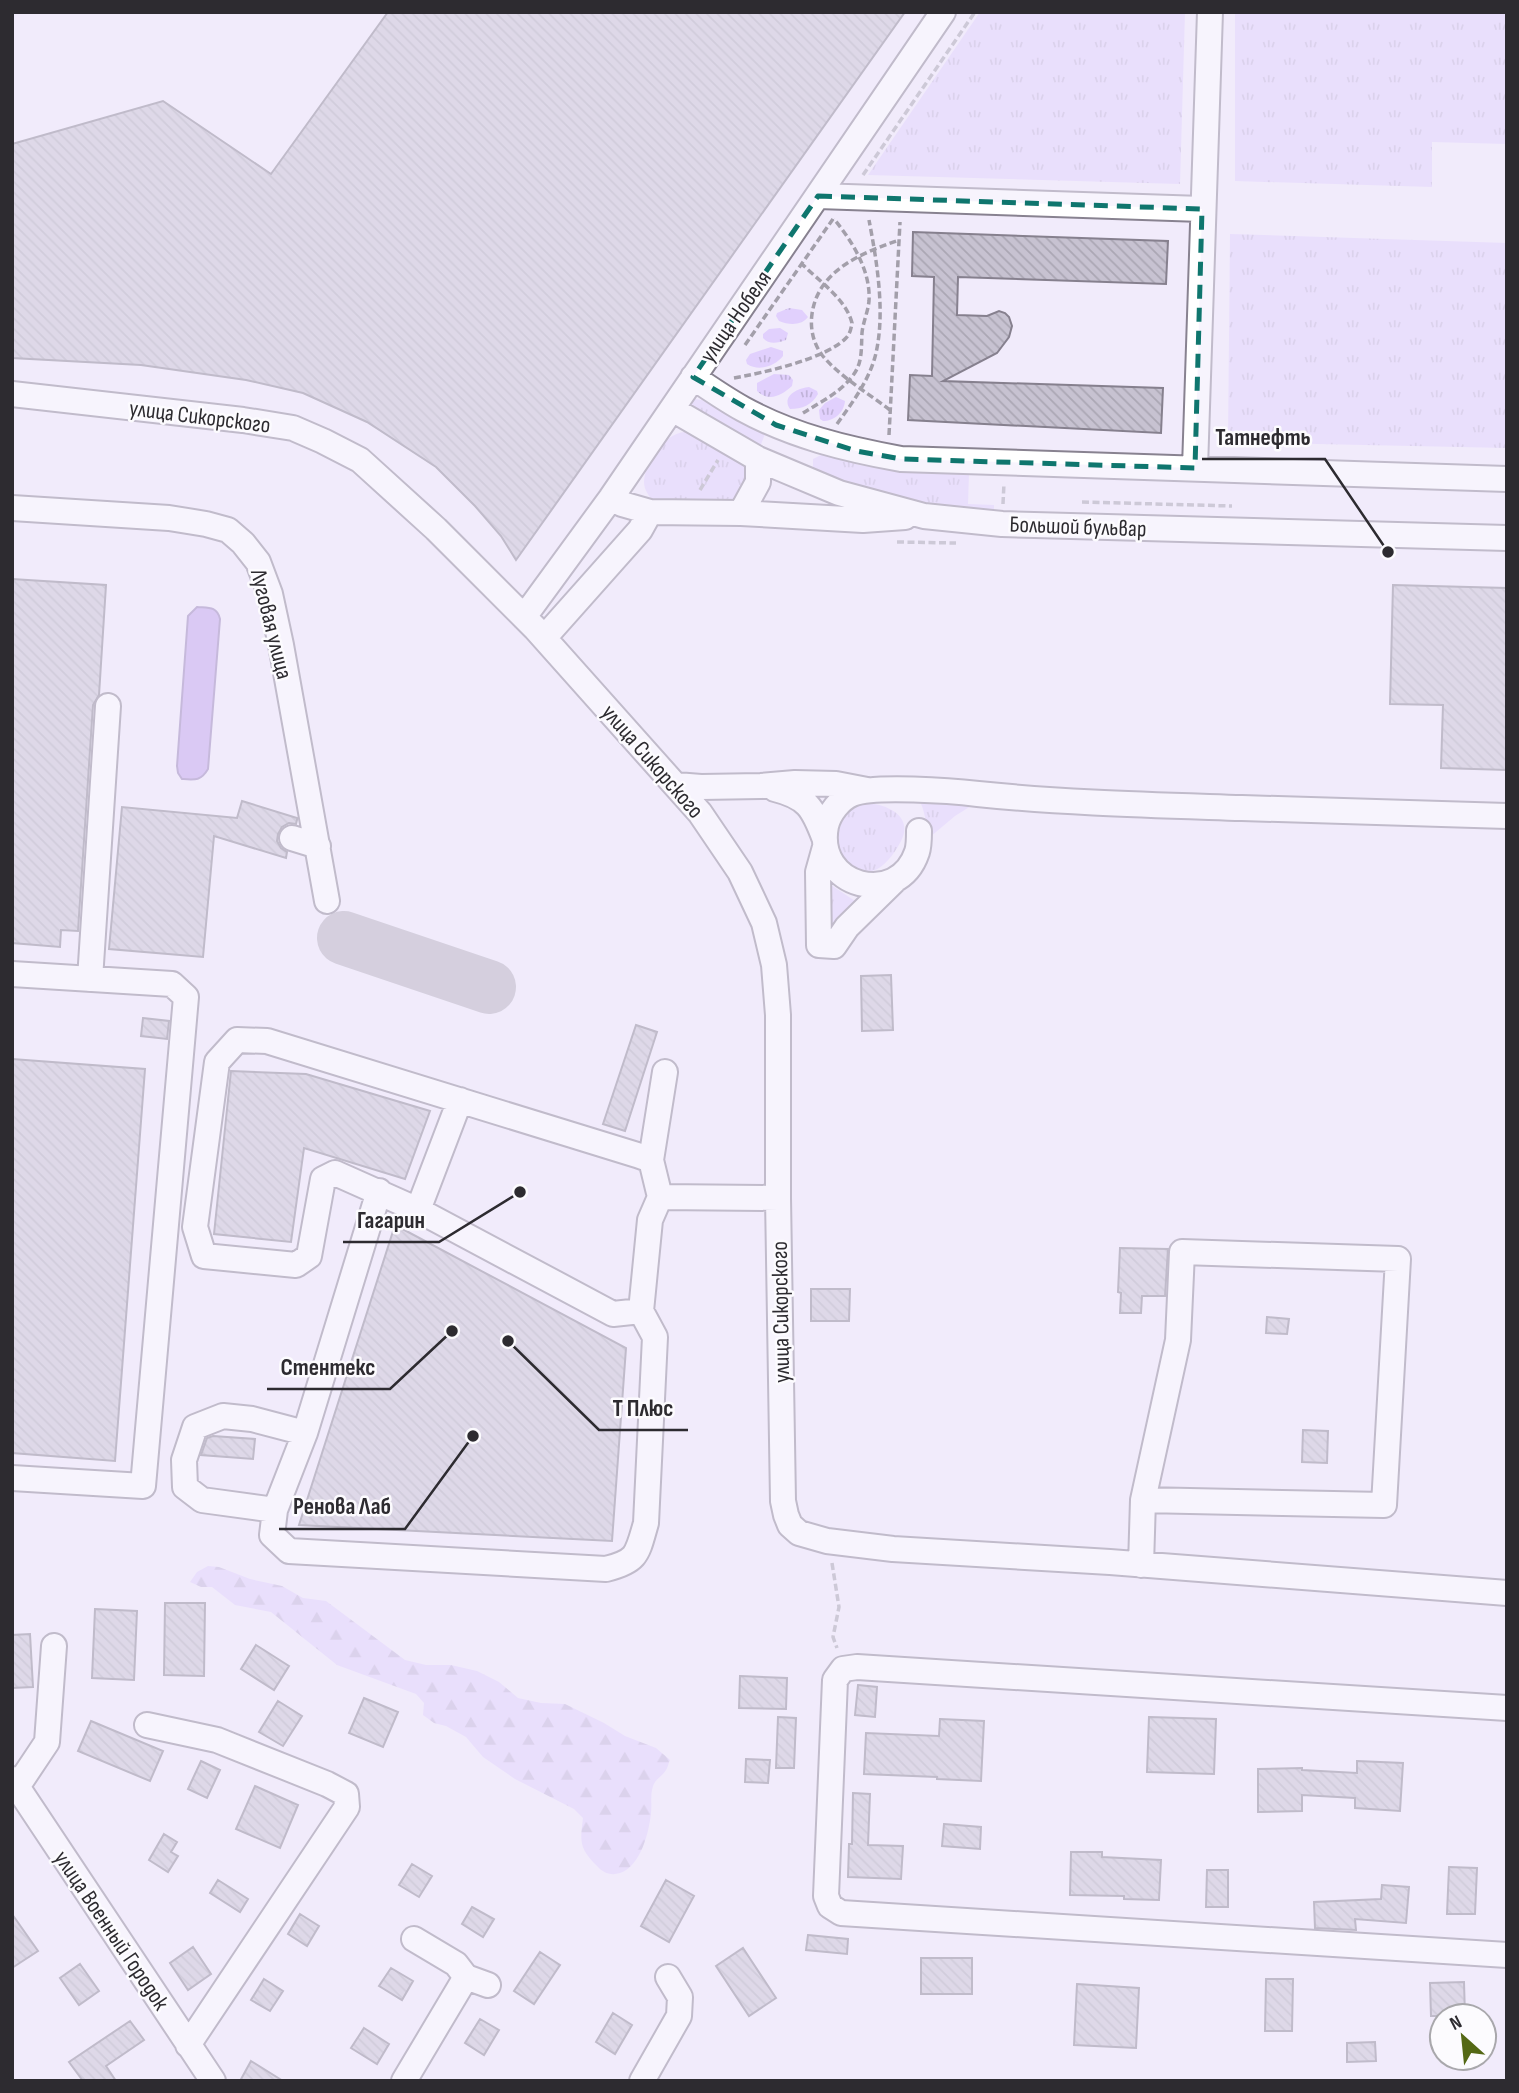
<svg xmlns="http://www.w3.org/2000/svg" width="1519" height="2093" viewBox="0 0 1519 2093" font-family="'Sofia Sans Condensed',sans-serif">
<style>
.grass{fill:url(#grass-tufts)}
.forest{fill:url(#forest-firs)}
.water{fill:#bfa0ec;stroke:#937db4;stroke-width:2}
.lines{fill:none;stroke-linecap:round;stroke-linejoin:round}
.taxiway{stroke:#b3aeba;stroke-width:54}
.building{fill:url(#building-back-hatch);stroke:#86808e;stroke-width:2}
.minor-casing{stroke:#888290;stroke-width:28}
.path{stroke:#a39faa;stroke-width:3.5;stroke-dasharray:7 3.5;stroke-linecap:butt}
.minor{stroke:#fff;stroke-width:24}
.marked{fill:none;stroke:#0f766e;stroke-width:5;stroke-dasharray:14 9;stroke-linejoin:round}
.labels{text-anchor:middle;stroke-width:5;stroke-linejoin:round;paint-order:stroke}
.street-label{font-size:23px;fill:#2d2b30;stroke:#fcfbfe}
.leader{fill:none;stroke:#2d2b30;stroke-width:2.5}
.callout-dot{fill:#2d2b30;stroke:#fcfbfe;stroke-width:2.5}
.callout-label{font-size:24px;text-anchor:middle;font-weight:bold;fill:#2d2b30;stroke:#fcfbfe;stroke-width:5;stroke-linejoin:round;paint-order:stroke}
</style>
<defs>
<pattern id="grass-tufts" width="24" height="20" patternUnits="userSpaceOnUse" patternTransform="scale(1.75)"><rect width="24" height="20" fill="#e1d0fd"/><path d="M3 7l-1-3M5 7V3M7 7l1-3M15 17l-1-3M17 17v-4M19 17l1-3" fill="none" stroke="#c1b3d9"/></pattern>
<pattern id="forest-firs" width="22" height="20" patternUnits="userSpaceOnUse" patternTransform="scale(1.75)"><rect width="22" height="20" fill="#e1d0fd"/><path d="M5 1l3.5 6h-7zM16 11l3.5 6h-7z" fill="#c1b3d9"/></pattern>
<pattern id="building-back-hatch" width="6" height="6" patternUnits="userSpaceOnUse" patternTransform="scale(1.75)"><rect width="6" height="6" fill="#c7c2d1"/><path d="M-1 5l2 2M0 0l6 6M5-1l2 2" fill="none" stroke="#aba7b4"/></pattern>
</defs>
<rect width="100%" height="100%" fill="#f1ebfb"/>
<path class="grass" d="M980,12H1185L1180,184L868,175Z
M1235,12H1507V144L1432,142V187L1235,181Z
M1230,234L1507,243V448L1228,442Z
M789,308L802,310L808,317C801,326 789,325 779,321L776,316L777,313Z
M780,328L788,333L786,340C778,343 769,345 763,338V334L769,329Z
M771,347L783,351V356C775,366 759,372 747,364L746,360L750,354Z
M774,374L789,375L793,380L792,386C781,396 769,402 757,391V383Z
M809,387L817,391L818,394C812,405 802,409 790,409C781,396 798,388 809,387Z
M836,397L845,401C844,413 834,421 823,421L820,419L819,410L825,403Z
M694,399L702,400L746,426L765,434L760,447L694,410L691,404Z
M684,432L693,435L746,467L751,475L738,500L728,503L654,502C649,496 644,490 644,482C645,462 664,434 684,432Z
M823,454L859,465L903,471L969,473L968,504L994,505V510L939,507L855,487L813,471V459Z
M918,796L969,801L971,806L955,816L930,837L923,809Z
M866,803C887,804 914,816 901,841C859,922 800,824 866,803Z
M825,881L855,901L841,914L829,936Z"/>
<path class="forest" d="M208,1566L219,1567L250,1579L282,1586L303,1598L326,1601L405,1660L426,1665H451L477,1671L499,1682L518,1698L541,1703L565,1704L604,1723L625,1736L656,1748L670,1760C668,1764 668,1767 666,1770C662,1777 656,1778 653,1786C650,1795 652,1804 651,1813C649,1832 641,1866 620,1873C611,1876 603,1873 597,1866C579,1848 580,1842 583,1818L574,1809L515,1779L483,1757L466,1737L446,1726L434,1723L423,1715L424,1703L416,1694L337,1665L271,1612L235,1605L212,1587H201L190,1582L197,1572Z"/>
<path class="water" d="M197,607C208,608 217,606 220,619L208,769C201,781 195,780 182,779L178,773L177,766L188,616Z"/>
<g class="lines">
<path class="taxiway" d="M344,938L489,987"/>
</g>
<path class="building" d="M388,12H905L516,560L501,536L475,506L436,467L367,422L303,393L246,380L141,365L12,358V144L163,101L271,174Z
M913,232L1168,241L1166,284L958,277L957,315L987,316L999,311L1005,313L1009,317L1012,326L1009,337L997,353L943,381L1163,388L1161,433L908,420L910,375L932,376L934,277L912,276Z
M12,579L106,585L99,695L93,705L78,931L61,930L60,947L12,943Z
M1393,585L1507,588V770L1441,768L1443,705L1390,704Z
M242,801L297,818V820L296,824L289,823L282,827L278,834L277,841L281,848L287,852L286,858L214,836L203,957L109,949L122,807L237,818Z
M891,975L893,1030L862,1031L861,976Z
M143,1018L169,1021L167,1039L141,1036Z
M636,1025L657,1032L625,1131L603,1124Z
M12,1059L145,1069L115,1461L12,1453Z
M231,1071L306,1074L430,1111L405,1179L304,1148L291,1242L214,1234Z
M395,1225L626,1348L612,1541L299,1525Z
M1120,1248L1168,1249L1165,1296H1142L1141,1313H1120L1121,1293L1118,1292Z
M811,1289H850L849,1321H811Z
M1267,1317L1289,1319L1287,1334L1266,1333Z
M1303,1430L1328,1431L1327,1463L1302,1462Z
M213,1436L255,1439L253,1459L201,1455L207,1438Z
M165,1603H205L204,1676L164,1675Z
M95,1609L137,1611L134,1680L92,1678Z
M30,1634L33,1687L12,1688V1635Z
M256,1645L289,1666L274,1690L241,1669Z
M740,1676L787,1678L786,1709L739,1708Z
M858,1685L877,1687L875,1717L855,1715Z
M364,1698L398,1712L383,1747L349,1733Z
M278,1701L302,1716L283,1746L259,1732Z
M778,1717L796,1718L794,1768H776Z
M1149,1717L1216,1719L1214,1774L1147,1772Z
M940,1719L984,1721L981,1781L937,1779V1777L864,1774L866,1733L939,1736Z
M91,1721L163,1751L150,1781L78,1751Z
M746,1759L770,1760L768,1783L745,1782Z
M201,1761L220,1770L207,1798L188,1789Z
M1357,1761L1403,1763L1400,1811L1355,1808V1798L1302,1795V1811L1258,1812V1769L1302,1768V1770L1357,1773Z
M255,1786L298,1805L280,1848L236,1829Z
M853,1793L870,1794L868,1845L903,1846L901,1879L848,1877L849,1844H852Z
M944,1824L981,1827L980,1849L942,1846Z
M164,1834L177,1842L171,1852L178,1856L168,1872L149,1860Z
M1071,1852H1102V1857L1161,1860L1159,1900L1124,1899V1896L1070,1895Z
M412,1864L432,1876L419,1897L399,1885Z
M1449,1867L1477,1868L1475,1914H1447Z
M1207,1870H1228V1907H1206Z
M218,1880L248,1899L240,1912L210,1893Z
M666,1880L694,1896L669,1942L641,1926Z
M1382,1885L1409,1887L1406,1923L1355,1919L1356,1930L1315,1928L1314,1902L1381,1899Z
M472,1907L494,1919L483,1937L462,1924Z
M12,1914L38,1951L12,1968Z
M300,1914L319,1926L307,1946L288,1934Z
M808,1935L848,1939L847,1954L806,1950Z
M193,1947L211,1974L188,1990L170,1963Z
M743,1948L776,1998L749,2016L716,1966Z
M540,1952L560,1965L534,2004L514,1991Z
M921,1958H972V1994H921Z
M80,1964L99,1991L79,2005L60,1978Z
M391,1968L413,1981L402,2000L379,1986Z
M264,1979L283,1991L270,2011L251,2000Z
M1266,1979H1293L1292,2031H1265Z
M1464,1982L1465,2016H1431L1430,1983Z
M1077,1984L1139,1988L1136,2048L1074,2045Z
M613,2013L632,2025L615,2054L596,2042Z
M480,2019L499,2030L484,2055L465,2043Z
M130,2021L144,2040L106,2066L116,2081H83L69,2062Z
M364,2028L389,2044L377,2064L351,2048Z
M1375,2042L1376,2061L1347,2062V2043Z
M251,2061L283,2081H240Z"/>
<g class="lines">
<defs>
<path id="minor" d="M818,196L1202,209
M693,377C709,388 725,399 743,409C792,436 846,449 901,459L1507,479
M12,394L243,420L293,428L323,441L360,460L436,529L535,628L700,813L740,872L764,923L774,965L778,1015V1198L783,1501L786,1515L790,1525L799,1533L827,1541L893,1549L1110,1562L1507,1593
M672,409L758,459L839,493L924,516L1002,524L1507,538
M1195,468L1210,12
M611,498L622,504L650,512L741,513L863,520L905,517
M12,508L169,518L206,524L228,530L243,543L258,562L270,594L281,645L327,901
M741,513L758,482V459
M524,617L611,498L943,12
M544,638L640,530L650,512
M676,785L701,787L761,786L795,783L836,784L867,790
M775,789C807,797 813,808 824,837
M919,831C919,838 919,846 917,852C898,909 814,887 826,826C829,813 840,799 852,794C873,785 953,791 978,794C1066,803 1154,805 1242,808C1331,811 1419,814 1507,816
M292,838L318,846
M825,847L818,872L819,945L834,946L847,927L896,879
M12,974L172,984L186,997L143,1486L12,1478
M90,979L108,706
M651,1160L665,1072
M379,1191L305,1433L275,1510L272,1535L289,1551L606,1569C638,1561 637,1554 646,1523L655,1337L641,1311
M660,1197L651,1160L637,1155L267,1041L237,1040L217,1062L195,1227L204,1256L296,1265L309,1256L323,1179L335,1173L418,1210L613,1314L641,1311L650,1220L660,1197L778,1198
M418,1210L460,1100
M275,1510L202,1500L185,1487L184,1460L195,1427L223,1416L252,1419L305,1433
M1141,1565L1143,1500L1178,1340L1182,1252L1398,1259L1384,1505L1143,1500
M1507,1708L857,1667L843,1669L835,1680L826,1896L830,1906L841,1913L1507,1955
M147,1725L217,1740L327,1784L346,1794L347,1807L188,2045
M12,1779L213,2081
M17,1787L47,1742L54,1646
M466,1977L488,1985
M404,2081L466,1977L456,1964L414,1939
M642,2081L679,2016L680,1997L668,1977"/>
</defs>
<use href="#minor" class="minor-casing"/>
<path class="path" d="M863,175L975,12
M745,345L833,219
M734,378C762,373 826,359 846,338C850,334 851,329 852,323C846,299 819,281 802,264
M890,410C868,393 840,377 822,355C813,343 810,328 812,314C818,270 862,253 899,240
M803,413C819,403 839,393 851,378C863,364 861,350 862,333C863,322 868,312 869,301C871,271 852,241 834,219
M837,424C852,403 868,382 875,357C886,315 877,262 869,220
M889,435L900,222
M700,490L718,460
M1082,502L1232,506
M1003,504L1004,483
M897,542L956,543
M832,1563L839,1607L833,1637L837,1648"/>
<use href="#minor" class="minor"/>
</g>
<path d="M0 0H1519V2093H0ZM818,196L1202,209L1195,468L901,459L856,451L776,425L693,377Z" fill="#f1ebfb" fill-opacity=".55" fill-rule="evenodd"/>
<path class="marked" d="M818,196L1202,209L1195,468L901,459L856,451L776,425L693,377Z"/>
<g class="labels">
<g class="street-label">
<text transform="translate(735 316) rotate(-55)" y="8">улица Нобеля</text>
<text transform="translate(200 416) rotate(7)" y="8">улица Сикорского</text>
<text transform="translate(1078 526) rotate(2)" y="8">Большой бульвар</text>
<text transform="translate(272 624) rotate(76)" y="8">Луговая улица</text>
<text transform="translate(653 761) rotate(49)" y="8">улица Сикорского</text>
<text transform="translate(780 1312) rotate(-91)" y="8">улица Сикорского</text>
<text transform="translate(112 1930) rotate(56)" y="8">улица Военный Городок</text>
</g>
</g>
<path class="leader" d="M1388 552L1325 459H1202M520 1192L439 1242H343M452 1331L390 1389H267M508 1341L599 1430H688M473 1436L405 1529H279"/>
<g class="callout-dot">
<circle cx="1388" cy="552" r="7"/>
<circle cx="520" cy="1192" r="7"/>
<circle cx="452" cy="1331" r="7"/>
<circle cx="508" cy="1341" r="7"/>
<circle cx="473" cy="1436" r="7"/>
</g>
<g class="callout-label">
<text x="1263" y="445">Татнефть</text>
<text x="391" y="1228">Гагарин</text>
<text x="328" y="1375">Стентекс</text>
<text x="643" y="1416">Т Плюс</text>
<text x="342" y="1514">Ренова Лаб</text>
</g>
<rect width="1519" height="2093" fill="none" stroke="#2d2b30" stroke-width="28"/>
<g transform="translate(1463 2037) rotate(333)"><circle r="33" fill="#fcfbfe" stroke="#a9a8ac" stroke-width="2"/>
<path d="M0-5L12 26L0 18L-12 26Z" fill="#546815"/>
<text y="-10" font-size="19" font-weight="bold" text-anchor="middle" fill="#2d2b30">N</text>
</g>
</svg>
